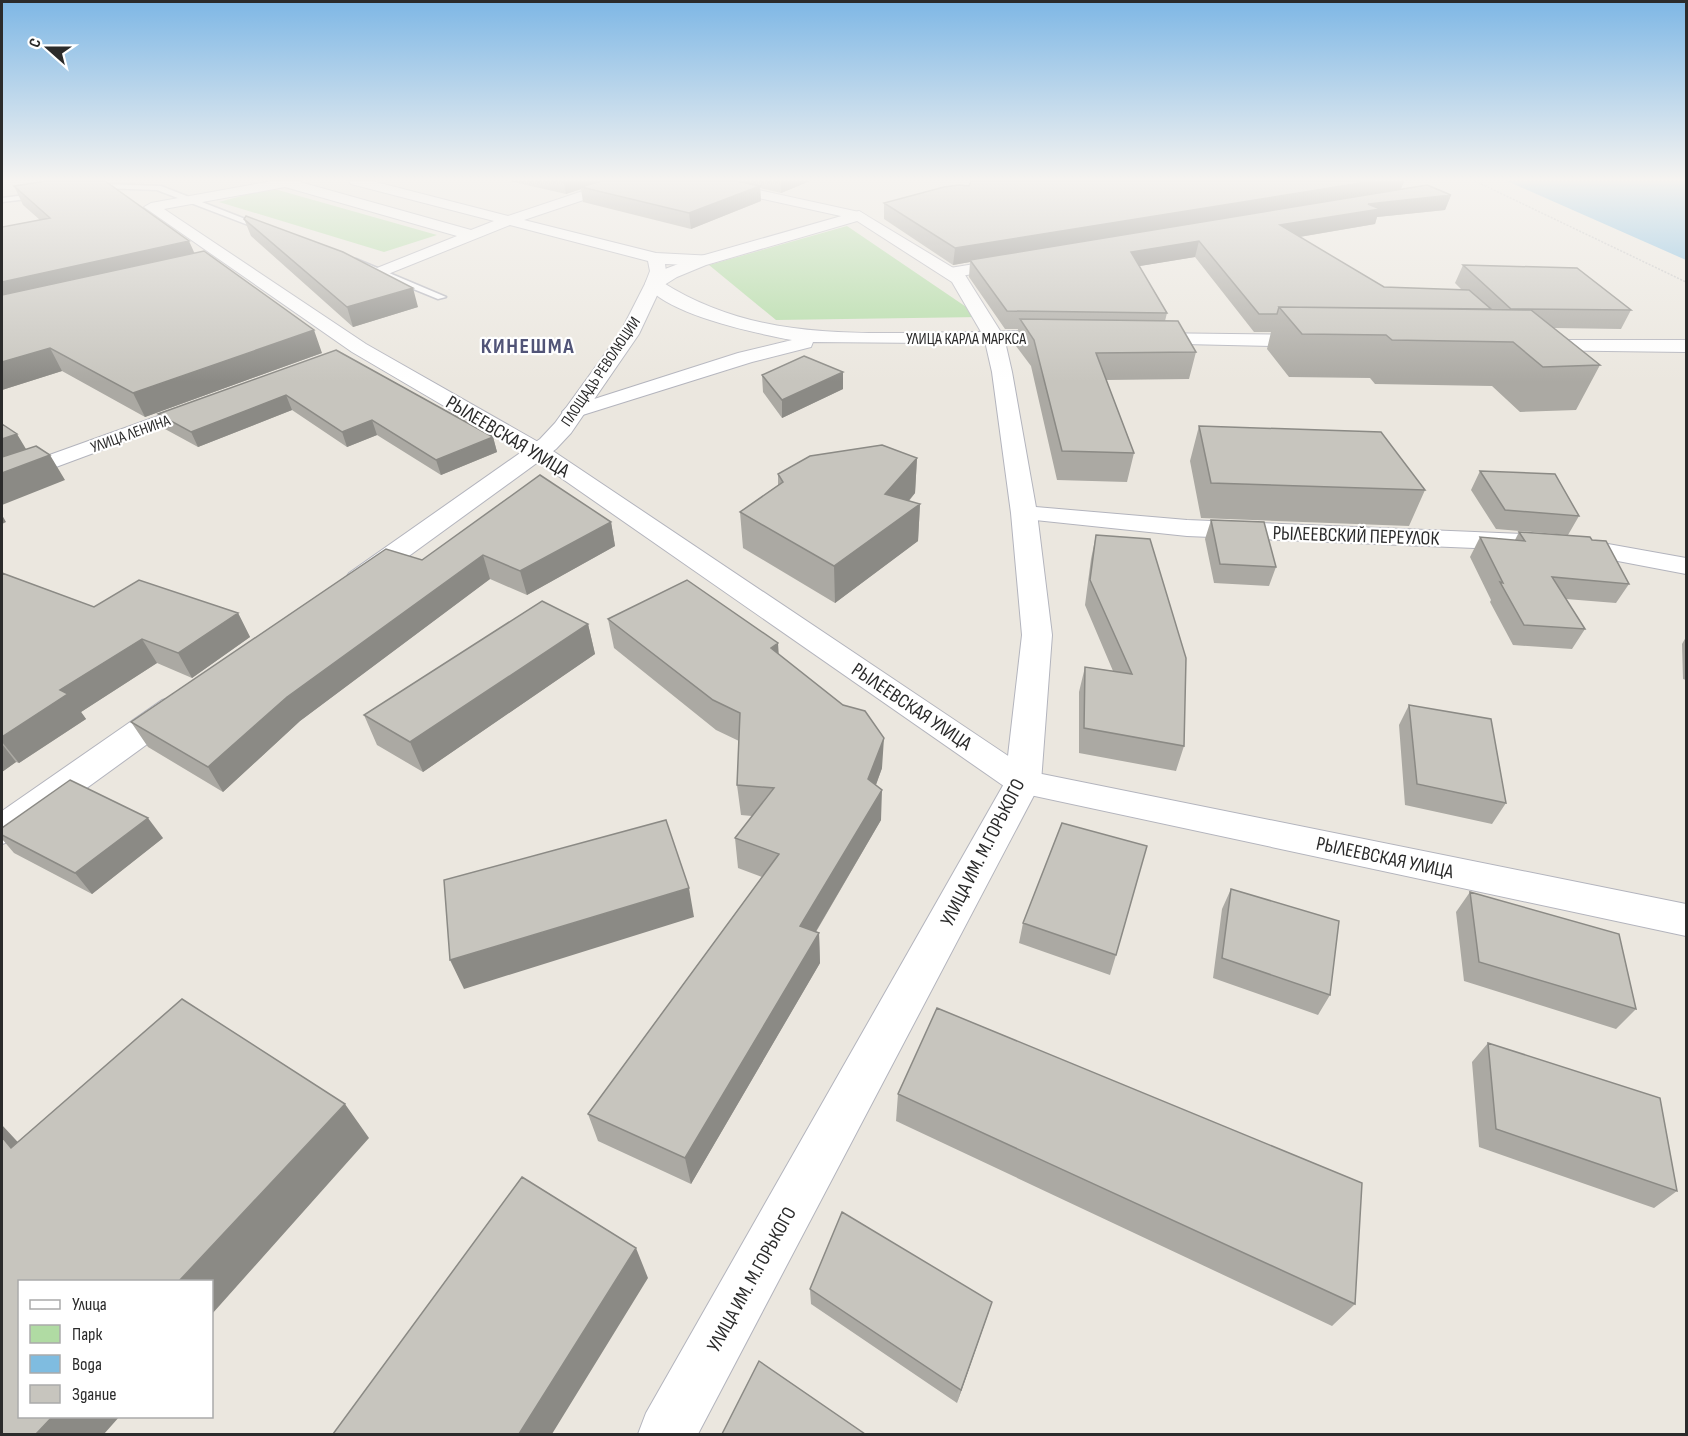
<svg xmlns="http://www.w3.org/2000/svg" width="1688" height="1436" viewBox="0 0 1688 1436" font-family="'Sofia Sans Condensed',sans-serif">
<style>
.green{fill:#b0dba3}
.water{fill:#7fbce0}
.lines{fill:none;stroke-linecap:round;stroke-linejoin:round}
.service-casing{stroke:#b3b4bd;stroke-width:3}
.minor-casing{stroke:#b3b4bd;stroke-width:2}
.tertiary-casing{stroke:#b3b4bd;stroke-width:2}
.secondary-casing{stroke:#b3b4bd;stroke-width:2}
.path{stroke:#c4c4c4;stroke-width:1.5;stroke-dasharray:2 1.5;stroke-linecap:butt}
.service{fill:#fff;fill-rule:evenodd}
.minor{fill:#fff;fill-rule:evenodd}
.tertiary{fill:#fff;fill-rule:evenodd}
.secondary{fill:#fff;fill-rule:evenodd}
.wall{fill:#aba9a3}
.shaded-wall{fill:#8b8a85}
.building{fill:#c7c5be;stroke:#8b8a85;stroke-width:1.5}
.labels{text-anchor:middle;stroke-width:4.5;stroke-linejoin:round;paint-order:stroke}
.far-street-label{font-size:16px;fill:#2b2b2b;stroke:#fff}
.street-label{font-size:20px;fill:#2b2b2b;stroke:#fff}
.far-district-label{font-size:22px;font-weight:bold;letter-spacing:1.5px;fill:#515477;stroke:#fff}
</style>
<rect width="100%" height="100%" fill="#ebe7df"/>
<path class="green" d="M271,188L437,235L384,252L219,202Z
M847,226L981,317L776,320L709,265Z"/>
<path class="water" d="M1507,181H1686V260Z"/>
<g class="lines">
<defs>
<path id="service" d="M104,184L161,186L271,229L264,231L157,190L104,188L91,190L87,188Z
M41,193L44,197L2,202V198Z
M350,259H356L446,297L438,299L350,263Z"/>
<path id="minor" d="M272,181H301L300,182L471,230L494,221L351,184L349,181H372L508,216L613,181H633L631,184L524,220L656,253L714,256L716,259L714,262C697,266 682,265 665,264L666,271L662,282C761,345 869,332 981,332C1007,332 1043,328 1068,334L1070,338L1068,342L1061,344L813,342L811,347L752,362L573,418L566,416L562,412L566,408L738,353L792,340C755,333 667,315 645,284L650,271L648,261L510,225L383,276L377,274L375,271L377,268L457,236L285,187L164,209L366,344L547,447L1032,772L1686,904V936L1011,791L531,457L352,352L144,207L151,203Z
M692,181H717L859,212L866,216L859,220L699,185Z
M1011,258L1019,263L1017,266L950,278L942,273L950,268Z
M1147,333L1310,335L1317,337L1319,341L1317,345L1310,347L1140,343L1138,339L1140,335Z
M1534,340H1686V352L1527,350L1525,346L1527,342Z
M200,401L207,403L211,407L207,411L2,487V472Z
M1024,506L1187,520L1523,534L1532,537L1536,542L1532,547L1523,550L1187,536L1015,518L1012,513L1015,508Z
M1569,537L1686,558V574L1560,550L1556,545L1560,540Z"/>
<path id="tertiary" d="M859,211L867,216L864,219L706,265L677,277L661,287L639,334L571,433L556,449L369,585L359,587L349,585L345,579L349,573L540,439L555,423L620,333L647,280L665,269L694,258Z
M174,697L186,700L190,708L186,716L15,840L2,844V811L162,700Z"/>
<path id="secondary" d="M859,211L965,275L1004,337L1012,372L1037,513L1052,635L1041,782L698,1434H638L646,1413L1005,782L1022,635L1011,513L992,372L984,337L952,282L854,219L851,216Z"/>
</defs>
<use href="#service" class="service-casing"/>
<use href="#minor" class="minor-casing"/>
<use href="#tertiary" class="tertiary-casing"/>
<use href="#secondary" class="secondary-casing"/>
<path class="path" d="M1475,181L1686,282"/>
<use href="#service" class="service"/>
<use href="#minor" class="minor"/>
<use href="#tertiary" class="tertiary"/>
<use href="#secondary" class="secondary"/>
</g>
<path class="wall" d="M509,181H810L781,193L760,188L761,201L691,229L583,202L581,189L566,194Z
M1404,181L1401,189L1451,195L1445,210L1377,217L1375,224L1300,237L1384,287L1462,290L1455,283L1463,265L1631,310L1621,329L1554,328L1600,365L1576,410L1520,412L1492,386L1375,384L1370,378L1289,377L1267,349L1271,332H1254L1195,257L1139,266L1167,313L1165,321L1196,352L1189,379L1106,380L1134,453L1127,482L1057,480L1031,366L1016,346L1018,329H1005L969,277L970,262L953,265L884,219V203L969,186Z
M14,186L195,253L322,353L145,417L62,371L2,390V227L40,220L23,205Z
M244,219L418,307L353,327L251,236Z
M336,350L493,437L497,452L441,475L377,435L347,447L292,410L198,447L165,429L158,414Z
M762,375L843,389L782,418L763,392Z
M1199,426L1425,490L1409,526L1201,518L1190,461Z
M917,458L915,493L909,501L920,504L918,541L835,603L743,548L740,512L778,485V474Z
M1480,471L1579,516L1568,535L1496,529L1471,490Z
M1211,520L1276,567L1269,586L1214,583L1205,539Z
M611,522L615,546L527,595L490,579L300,721L223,792L148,747L131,722L422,560Z
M1519,532L1592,540L1629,584L1616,603L1566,599L1585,629L1572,649L1513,645L1490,602L1491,600L1470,557L1480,537L1515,540Z
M1096,535L1184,746L1176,771L1079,753V692L1085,667L1113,671L1085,605L1091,559Z
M2,573L94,607L238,613L250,637L192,678L157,663L81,712L86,719L19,763L16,762L2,772Z
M608,619L779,654L882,768L876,785L881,820L816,932L819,933L820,963L691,1184L598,1141L588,1114L762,877L738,868L735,838L752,816L741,815L737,785L739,741L716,730L614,648Z
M588,624L595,654L423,772L377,745L364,715Z
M1686,637V680L1683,679L1682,644Z
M1409,705L1506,803L1492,824L1405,805L1399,725Z
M2,828L163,838L92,894L14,853L2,839Z
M1231,889L1330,995L1318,1015L1213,978L1222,909Z
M1470,892L1636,1009L1616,1029L1464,981L1456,912Z
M1023,923L1116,955L1110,975L1019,943Z
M1488,1043L1677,1191L1654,1208L1479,1147L1472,1062Z
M898,1094L1355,1304L1332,1326L896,1121Z
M810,1289L992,1302L957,1403L811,1304Z"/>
<path class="shaded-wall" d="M564,181H606L581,187V189L566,194Z
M781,181H810L781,193Z
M1373,181H1404L1400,191L970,260V262L953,265L955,248Z
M760,186L761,201L691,229L689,213Z
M1451,195L1445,210L1377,217L1375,224L1275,241L1280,225L1368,204Z
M189,241L198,261L2,306V282Z
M1199,241L1195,257L1128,268L1131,252Z
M413,288L418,307L353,327L347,307Z
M314,330L322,353L145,417L133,393Z
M50,348L62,371L2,390V362Z
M843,372V389L782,418V400Z
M286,395L292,410L198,447L191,432Z
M372,420L377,435L347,447L342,432Z
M17,434L32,459L2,470V439Z
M493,437L497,452L441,475L436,460Z
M50,455L65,480L2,505V473Z
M917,458L915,493L884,530L920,504L918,541L835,603L834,566L885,494Z
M2,515L6,522L2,524Z
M611,522L615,546L527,595L520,571Z
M483,555L490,579L300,721L223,792L208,767L287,697Z
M238,613L250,637L192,678L178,653Z
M588,624L595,654L423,772L410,742Z
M142,639L157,663L81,712L86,719L19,763L2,742V737L60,690Z
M778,643L780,673L771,648Z
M884,738L882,768L867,809L868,779Z
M2,744L16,762L2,772Z
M882,790L881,820L802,955L800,926Z
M148,818L163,838L92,894L75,873Z
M689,888L694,917L464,989L450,960Z
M819,933L820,963L691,1184L685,1158Z
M345,1104L369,1138L212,1314V1281H179Z
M2,1125L53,1180L11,1148L2,1137Z
M636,1248L648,1278L552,1434H519Z
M992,1302L987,1317L957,1403L961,1390Z
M53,1416H120L104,1434H36Z"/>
<path class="building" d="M46,181H105L189,241L2,282V227L50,218L14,186Z
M601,181H736L760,186L689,213L581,187Z
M971,181H1373L955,248L884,203L944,187L959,185L969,186Z
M1427,185L1451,195L1368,204L1380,209L1280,225L1384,287L1469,290L1491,309L1279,307L1277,314H1259L1199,241L1131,252L1167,313L1007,311L970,260Z
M246,216L343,252L413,288L347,307L244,219Z
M204,251L314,330L133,393L50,348L2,362V295Z
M1463,265L1577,268L1631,310L1511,309Z
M1279,307L1531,310L1600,365L1543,367L1513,342L1392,340L1386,335L1302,334Z
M1020,319L1178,321L1196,352L1096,353L1134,453L1062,451L1034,340Z
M336,350L493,437L436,460L372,420L342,432L286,395L191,432L158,414Z
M804,356L843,372L782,400L762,375Z
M2,424L17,434L2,439Z
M1199,426L1381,432L1425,490L1211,483Z
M882,445L917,458L885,494L920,504L834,566L740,512L783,482L778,474L810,456Z
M36,446L50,455L2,473V457Z
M1480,471L1555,474L1579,516L1505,510Z
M540,475L611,522L520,571L483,555L287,697L208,767L131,722L386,549L422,560Z
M1211,520L1264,522L1276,567L1220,564Z
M1519,532L1590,537L1592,540L1606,541L1629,584L1552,577L1585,629L1524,625L1500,582L1503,583L1480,537L1525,541Z
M1096,535L1150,539L1186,658L1184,746L1084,728L1085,667L1132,674L1090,580Z
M2,573L94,607L139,580L238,613L178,653L142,639L60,690L68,694L2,737Z
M687,580L778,643L771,648L843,705L865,711L884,738L868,779L882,790L800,926L819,933L685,1158L588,1114L779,854L735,838L774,788L737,785L740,713L713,700L608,619Z
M542,601L588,624L410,742L364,715Z
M1409,705L1491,719L1506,803L1417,784Z
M70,780L148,818L75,873L2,835V828Z
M666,820L689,888L450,960L444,880Z
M1062,823L1147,846L1116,955L1023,923Z
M1231,889L1339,921L1330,995L1222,958Z
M1470,892L1619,934L1636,1009L1479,962Z
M182,999L345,1104L179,1281H20V1416H53L36,1434H2V1137L11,1148Z
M937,1008L1362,1183L1355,1304L898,1094Z
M1488,1043L1660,1098L1677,1191L1496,1129Z
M522,1177L636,1248L519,1434H333Z
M842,1212L992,1302L961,1390L810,1289Z
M759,1361L865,1434H722Z"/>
<linearGradient id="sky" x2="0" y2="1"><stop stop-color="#7eb7e5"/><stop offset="0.47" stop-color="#f6f4f1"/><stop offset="1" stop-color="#f6f4f1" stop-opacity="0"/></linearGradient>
<rect width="1688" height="382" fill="url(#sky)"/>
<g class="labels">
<g class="far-street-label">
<text x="966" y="344">УЛИЦА КАРЛА МАРКСА</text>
<text transform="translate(600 371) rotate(-56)" y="6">ПЛОЩАДЬ РЕВОЛЮЦИИ</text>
<text transform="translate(130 433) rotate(-20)" y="6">УЛИЦА ЛЕНИНА</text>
</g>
<g class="street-label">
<text transform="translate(508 436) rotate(31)" y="7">РЫЛЕЕВСКАЯ УЛИЦА</text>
<text transform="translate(1356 535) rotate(2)" y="7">РЫЛЕЕВСКИЙ ПЕРЕУЛОК</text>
<text transform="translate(912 706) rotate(34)" y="7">РЫЛЕЕВСКАЯ УЛИЦА</text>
<text transform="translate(982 852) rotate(-63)" y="7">УЛИЦА ИМ. М.ГОРЬКОГО</text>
<text transform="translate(1385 857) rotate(12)" y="7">РЫЛЕЕВСКАЯ УЛИЦА</text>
<text transform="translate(751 1279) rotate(-61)" y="7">УЛИЦА ИМ. М.ГОРЬКОГО</text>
</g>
<g class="far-district-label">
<text x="528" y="353">КИНЕШМА</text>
</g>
</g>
<rect width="1688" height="1436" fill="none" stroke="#2b2b2b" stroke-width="6"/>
<rect x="18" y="1280" width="195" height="138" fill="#ffffff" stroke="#aaaaaa" stroke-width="1.5"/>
<rect x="30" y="1300" width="30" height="9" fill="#ffffff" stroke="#aaaaaa" stroke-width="1.5"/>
<text x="72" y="1310" font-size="18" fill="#2b2b2b">Улица</text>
<rect x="30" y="1325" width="30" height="18" fill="#b0dba3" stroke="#aaaaaa" stroke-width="1.5"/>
<text x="72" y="1340" font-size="18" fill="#2b2b2b">Парк</text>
<rect x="30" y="1355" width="30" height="18" fill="#7fbce0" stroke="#aaaaaa" stroke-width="1.5"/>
<text x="72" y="1370" font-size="18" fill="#2b2b2b">Вода</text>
<rect x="30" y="1385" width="30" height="18" fill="#c7c5be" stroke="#aaaaaa" stroke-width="1.5"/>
<text x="72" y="1400" font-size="18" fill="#2b2b2b">Здание</text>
<g transform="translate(48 48) rotate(291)" stroke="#ffffff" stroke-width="4.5" paint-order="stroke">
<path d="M0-4.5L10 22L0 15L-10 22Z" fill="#2b2b2b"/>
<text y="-9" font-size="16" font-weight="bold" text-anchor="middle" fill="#2b2b2b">С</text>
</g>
</svg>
